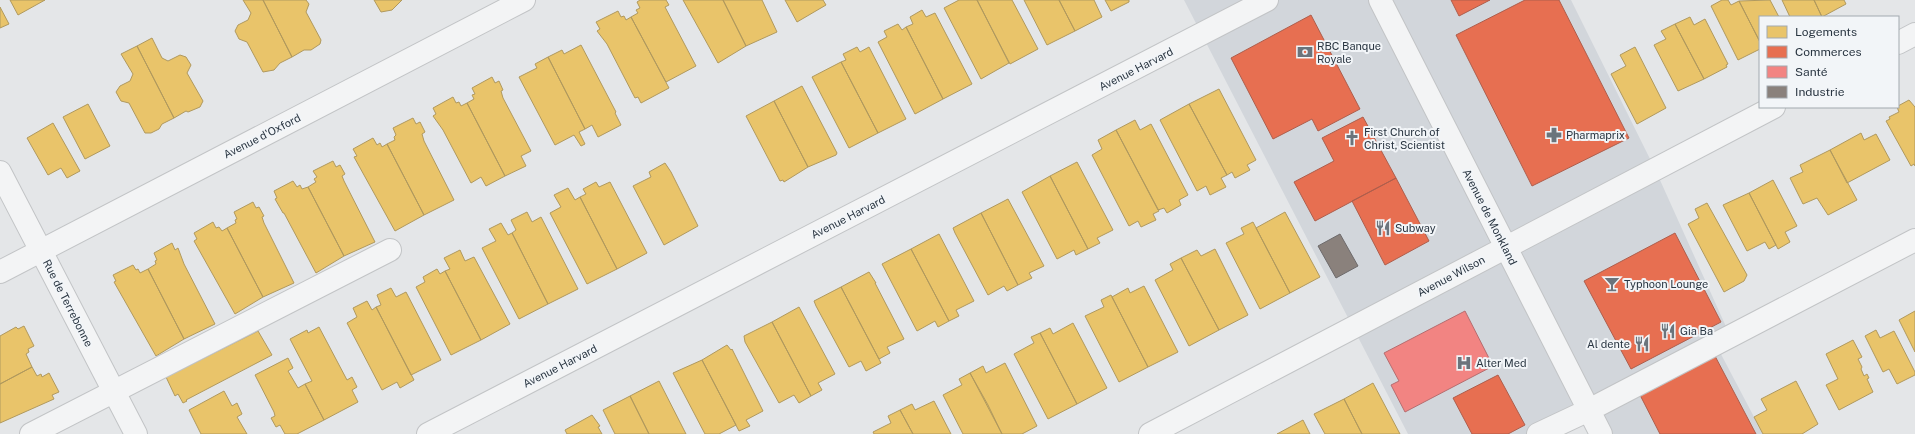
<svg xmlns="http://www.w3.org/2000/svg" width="1915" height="434" viewBox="0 0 1915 434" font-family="'Public Sans',sans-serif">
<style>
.built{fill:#d2d6db}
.homes{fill:#e9c46a;stroke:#b0995e}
.shops{fill:#e76f51;stroke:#ae5e4c}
.health{fill:#f28482;stroke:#b66d6f}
.industry{fill:#8a817c;stroke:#6d6a6b}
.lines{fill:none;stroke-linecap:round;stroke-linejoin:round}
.minor-casing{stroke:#c2c4c6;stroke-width:24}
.minor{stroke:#f3f4f5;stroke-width:22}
.labels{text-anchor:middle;stroke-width:4;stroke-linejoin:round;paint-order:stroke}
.poi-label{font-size:11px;fill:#2a3642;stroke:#f2f5f8;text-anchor:start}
.street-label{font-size:11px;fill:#2a3642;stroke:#f2f5f8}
</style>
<rect width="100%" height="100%" fill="#e4e6e8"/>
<path class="built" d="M1184,0H1571L1655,169L1728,331L1713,339L1763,434H1601L1589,410L1538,434H1408Z"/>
<path class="homes" d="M10,0H45L18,15Z
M243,0H263L292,57L280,63L274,70L263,72L247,42L239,39L235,31L238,25L248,20L251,13Z
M263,0H306L309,4L306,12L321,40L320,44L311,50H304L292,57Z
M374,0H402L392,10L381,12Z
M640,0H666L669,5L665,7L696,66L666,82L631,17L638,13L636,10L640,8L637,2Z
M683,0H723L746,46L718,63Z
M723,0H762L777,32L746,46Z
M785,0H823L826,5L797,22Z
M959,0H977L1009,63L981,79L944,8Z
M977,0H1012L1038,49L1010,64Z
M1024,0H1059L1075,31L1047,45Z
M1059,0H1094L1102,17L1075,31Z
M1105,0H1129V2L1111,11Z
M1722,0H1728L1731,5L1739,1L1760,42V49L1738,60L1711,6Z
M1770,0L1779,17H1760V42L1739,1Z
M1782,0H1814L1822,17H1790Z
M1814,0H1844L1846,4L1822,17Z
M0,7L9,24L0,28Z
M922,10L926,17L935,13L972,84L943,99L906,27L913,24L910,17Z
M618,11L621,17L624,16L626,20L631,17L669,88L641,103L638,97L635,98L607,44L597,31L600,29L596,22Z
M1690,17L1694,25L1705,19L1728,64L1726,65L1727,67L1704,79L1675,24Z
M898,24L902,30L906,27L943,99L915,114L878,42L887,37L884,31Z
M1675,24L1704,79L1678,91L1654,45L1666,39L1661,31Z
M152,38L162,58L168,61L180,55L186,57L191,65L187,73L203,101L200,107L188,112L186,111L174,118L137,46Z
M581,45L616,112L615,113L621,125L598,137L592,125L585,129L548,57L562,50L564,54Z
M137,46L174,118L162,124L159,129L151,133H145L129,103L121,101L116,92L120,86L130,81L133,74L121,54Z
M857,47L860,52L869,47L906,119L878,133L841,62L846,60L843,54Z
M1635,47L1666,108L1637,124L1611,74L1626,66L1620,55Z
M548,57L585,129L579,132L585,144L581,146L574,135L555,145L519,77L537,68L535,64Z
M841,62L878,133L849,148L812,77Z
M492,77L495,83L499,81L503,90L501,91L503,98L531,151L521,156L526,166L505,176L467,103L474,99L472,95L475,94L472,88Z
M802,86L837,153L836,155L808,167L774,101Z
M1219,89L1256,160L1247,165L1250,170L1235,178L1232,172L1227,175L1189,104Z
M453,97L456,103L459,102L461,106L467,103L505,176L486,186L481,177L471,183L443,130L433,116L436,114L433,108Z
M1909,100L1915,107V166L1914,164L1911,166L1886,121L1890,119L1889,117L1899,112L1897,107L1898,106Z
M774,101L808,167L784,182L783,180L780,181L746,116Z
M88,104L110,146L85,159L63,117Z
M1189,104L1227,175L1221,178L1226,187L1210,195L1206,186L1197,191L1160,120Z
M413,118L416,124L420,122L425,132L422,134L424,141L454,200L424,215L387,144L395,140L394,137L396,135L393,128Z
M1135,120L1140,130L1151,124L1188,195L1179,200L1181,205L1167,213L1164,208L1158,210L1116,130Z
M53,123L80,171L67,178L61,168L48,175L27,138Z
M1116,130L1159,211L1153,214L1156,220L1141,227L1138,221L1129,226L1092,155L1102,149L1098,140Z
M1861,133L1864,140L1876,134L1890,160L1847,183L1830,150Z
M373,138L377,145L380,143L382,147L387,144L424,215L395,231L354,157L357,156L353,149Z
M1830,150L1857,200L1828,215L1817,198L1803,204L1790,178L1803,172L1800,165Z
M333,161L336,167L340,165L345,174L342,176L344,181L375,242L344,256L308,187L316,182L314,179L317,177L313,171Z
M1077,162L1113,230L1097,238L1100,243L1088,249L1050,176Z
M665,163L671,172L698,226L664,245L633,186L651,177L649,172Z
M1050,176L1088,249L1076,255L1074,250L1057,259L1022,192Z
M1773,180L1797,226L1785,232L1790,242L1778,249L1749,193Z
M293,181L297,187L300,185L302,189L308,187L344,256L316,273L284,213H283L275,199L277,198L274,191Z
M596,182L599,187L610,182L647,253L617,269L580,197L586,194L583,189Z
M568,188L575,200L580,197L617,269L587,284L550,213L561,207L554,195Z
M1749,193L1776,245L1769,249L1765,242L1747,251L1723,205Z
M1008,199L1044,266L1029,273L1032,278L1018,285L981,213Z
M253,202L256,208L259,207L264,216L262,217L264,223L294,283L263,297L227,228L236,223L235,220L237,219L234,212Z
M1707,203L1747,275L1744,281L1724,292L1688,224L1699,218L1695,209Z
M527,212L532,222L541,217L578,289L548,304L512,233L516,230L511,220Z
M1285,212L1320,277L1290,293L1256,228Z
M981,213L1018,285L1007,291L1004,286L988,295L955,233L953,228Z
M213,222L216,228L219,227L222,231L227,228L263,297L235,314L194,241L197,239L194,233Z
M1253,222L1290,293L1260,309L1226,243L1244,234L1241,228Z
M501,223L508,235L512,233L548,304L519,319L482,248L496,241L489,229Z
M939,234L974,301L956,310L959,316L949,321L911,249Z
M172,243L175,250L178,248L184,264L215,324L184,339L148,269L156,264L155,261L157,260L154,253Z
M911,249L949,321L938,327L935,321L917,331L882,264Z
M1215,249L1248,315L1219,330L1181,258L1197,250L1201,256Z
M460,250L465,261L474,257L510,324L481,340L445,271L450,269L444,258Z
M1181,258L1219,330L1189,346L1155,280L1173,270L1170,264Z
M133,265L136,270L138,269L140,273L148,269L184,339L156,356L114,282L116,281L113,275Z
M437,269L440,274L445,271L481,340L451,355L416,287L425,282L423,277Z
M869,272L876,283H875L904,339L887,347L890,353L879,359L841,287Z
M1144,286L1178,352L1148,367L1112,297L1128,288L1130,293Z
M841,287L881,363L866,371L861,361L849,367L816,306L814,301Z
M391,288L396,297L406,292L441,360L411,375L376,307L381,305L377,295Z
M1111,295L1148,367L1119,382L1085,316L1104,307L1101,300Z
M367,301L372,310L376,307L414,380L400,388L397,382L382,390L347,323L357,317L353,308Z
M799,307L835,374L818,383L822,390L811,396L772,322Z
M1915,311V352L1899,320Z
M772,322L811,396L799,403L794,395L779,403L745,342L744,336Z
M1073,323L1107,388L1077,404L1040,333L1050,328L1053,334Z
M24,326L34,346L28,349L29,352L26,354L32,367L0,384V336L16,327L18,329Z
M319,327L347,380L352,377L357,387L352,390L358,402L324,420L305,384L312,381L290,339L307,330L308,333Z
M1876,330L1880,338L1894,331L1915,372V375L1897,384L1889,369L1883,372L1865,336Z
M258,331L272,355L186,400L187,401L183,403L178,394L175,396L166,377Z
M1040,333L1077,404L1048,419L1014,354L1034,343L1031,337Z
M1853,340L1862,357L1858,359L1862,367L1861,369L1864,376L1867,374L1869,378L1867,379L1873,392L1839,410L1826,385L1838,379L1826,354Z
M727,345L731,350L732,349L763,411L746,420L750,426L739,431L702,360Z
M288,358L293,368L288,371L298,388L305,384L324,420L297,434H285L280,425L276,427L271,418L275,416L274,412L255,375Z
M702,360L736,425L719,434H705L673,373Z
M1005,363L1037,426L1022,434H1002L970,373L983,366L986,373Z
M32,367L37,376L41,374L42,377L49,373L59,392L52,395L54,399L0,423V384Z
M970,373L988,405L1002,434H963L943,395L962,385L959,379Z
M659,381L686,434H649L630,396Z
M1796,381L1818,424L1802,434H1763L1754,417L1767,410L1761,399Z
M1373,383L1400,434H1362L1344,399Z
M224,391L232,406L237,403L242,414L237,417L247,434H201L189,410Z
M630,396L649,434H615L603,410Z
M1344,399L1362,434H1325L1314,414Z
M934,401L951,434H913L900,410L912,404L915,410Z
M900,410L913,434H874L873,432L891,423L888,416Z
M592,415L600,426L598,427L602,434H567L565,430Z
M1303,420L1310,434H1277Z"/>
<path class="shops" d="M1451,0H1490L1459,16Z
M1525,0H1559L1629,138L1532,186L1456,35Z
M1311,15L1360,109L1318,131L1312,119L1273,139L1231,58Z
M1363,117L1396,178L1315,221L1294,182L1334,161L1322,138Z
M1396,178L1429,241L1385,265L1352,201Z
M1675,233L1721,322L1631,369L1584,281Z
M1715,356L1756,434H1660L1640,395Z
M1498,375L1525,425L1508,434H1472L1453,398Z"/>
<path class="health" d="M1465,311L1493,366L1405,412L1391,385L1399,381L1384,353Z"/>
<path class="industry" d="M1340,234L1358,266L1336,278L1318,246Z"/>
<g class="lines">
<defs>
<path id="minor" d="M1380,0L1601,434
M1898,43L1915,34
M0,172L136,434
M0,272L524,0
M31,434L390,250
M428,434L1267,0
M1150,434L1774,107
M1538,434L1589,410L1915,240"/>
</defs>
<use href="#minor" class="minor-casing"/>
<use href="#minor" class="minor"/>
</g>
<defs>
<symbol id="bank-bare" viewBox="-9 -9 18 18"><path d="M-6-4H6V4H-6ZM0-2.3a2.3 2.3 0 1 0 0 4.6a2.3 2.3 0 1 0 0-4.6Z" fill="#6b747c" stroke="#f2f5f8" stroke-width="2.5" paint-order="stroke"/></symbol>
<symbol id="pharmacy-bare" viewBox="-9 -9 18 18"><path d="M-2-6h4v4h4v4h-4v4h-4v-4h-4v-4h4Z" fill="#6b747c" stroke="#f2f5f8" stroke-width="2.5" paint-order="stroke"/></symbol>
<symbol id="church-bare" viewBox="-9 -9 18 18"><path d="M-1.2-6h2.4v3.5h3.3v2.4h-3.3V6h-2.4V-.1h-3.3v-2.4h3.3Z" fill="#6b747c" stroke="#f2f5f8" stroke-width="2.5" paint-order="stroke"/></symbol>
<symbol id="restaurant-bare" viewBox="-9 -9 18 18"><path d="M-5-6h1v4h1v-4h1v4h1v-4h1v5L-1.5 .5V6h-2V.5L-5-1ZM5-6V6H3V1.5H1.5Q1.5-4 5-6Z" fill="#6b747c" stroke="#f2f5f8" stroke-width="2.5" paint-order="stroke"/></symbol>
<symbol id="bar-bare" viewBox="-9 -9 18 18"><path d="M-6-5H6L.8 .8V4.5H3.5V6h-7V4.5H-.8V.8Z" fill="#6b747c" stroke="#f2f5f8" stroke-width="2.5" paint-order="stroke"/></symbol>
<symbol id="hospital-bare" viewBox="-9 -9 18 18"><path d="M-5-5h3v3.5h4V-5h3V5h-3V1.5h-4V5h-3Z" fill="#6b747c" stroke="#f2f5f8" stroke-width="2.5" paint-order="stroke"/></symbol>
</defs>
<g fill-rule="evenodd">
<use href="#bank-bare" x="1294" y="41" width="22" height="22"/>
<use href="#pharmacy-bare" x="1543" y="124" width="22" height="22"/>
<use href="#church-bare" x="1341" y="127" width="22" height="22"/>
<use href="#restaurant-bare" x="1372" y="217" width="22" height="22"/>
<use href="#bar-bare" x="1601" y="273" width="22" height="22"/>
<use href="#restaurant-bare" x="1657" y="320" width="22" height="22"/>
<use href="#restaurant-bare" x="1631" y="333" width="22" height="22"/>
<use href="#hospital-bare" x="1453" y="352" width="22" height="22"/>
</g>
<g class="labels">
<g class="poi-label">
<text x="1317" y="50">RBC Banque<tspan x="1317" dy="13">Royale</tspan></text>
<text x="1364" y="136">First Church of<tspan x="1364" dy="13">Christ, Scientist</tspan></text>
<text x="1566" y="139">Pharmaprix</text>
<text x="1395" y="232">Subway</text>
<text x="1624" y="288">Typhoon Lounge</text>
<text x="1680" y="335">Gia Ba</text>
<text x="1630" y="348" text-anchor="end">Al dente</text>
<text x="1476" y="367">Alter Med</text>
</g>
<g class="street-label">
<text transform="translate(1136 69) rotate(-27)" y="4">Avenue Harvard</text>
<text transform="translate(262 136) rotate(-27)" y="4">Avenue d'Oxford</text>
<text transform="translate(848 217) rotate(-27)" y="4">Avenue Harvard</text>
<text transform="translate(1490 217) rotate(63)" y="4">Avenue de Monkland</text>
<text transform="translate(1451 276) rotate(-28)" y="4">Avenue Wilson</text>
<text transform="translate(68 303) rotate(63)" y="4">Rue de Terrebonne</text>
<text transform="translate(560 366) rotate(-27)" y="4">Avenue Harvard</text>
</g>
</g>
<rect x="1759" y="16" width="140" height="92" fill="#f2f5f8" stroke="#a2a9af"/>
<rect x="1767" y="26" width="20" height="12" fill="#e9c46a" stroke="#a2a9af"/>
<text x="1795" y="36" font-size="12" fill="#2a3642">Logements</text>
<rect x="1767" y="46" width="20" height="12" fill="#e76f51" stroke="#a2a9af"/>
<text x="1795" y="56" font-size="12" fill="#2a3642">Commerces</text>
<rect x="1767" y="66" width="20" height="12" fill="#f28482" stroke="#a2a9af"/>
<text x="1795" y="76" font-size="12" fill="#2a3642">Santé</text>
<rect x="1767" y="86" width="20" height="12" fill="#8a817c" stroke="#a2a9af"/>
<text x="1795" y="96" font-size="12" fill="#2a3642">Industrie</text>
</svg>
